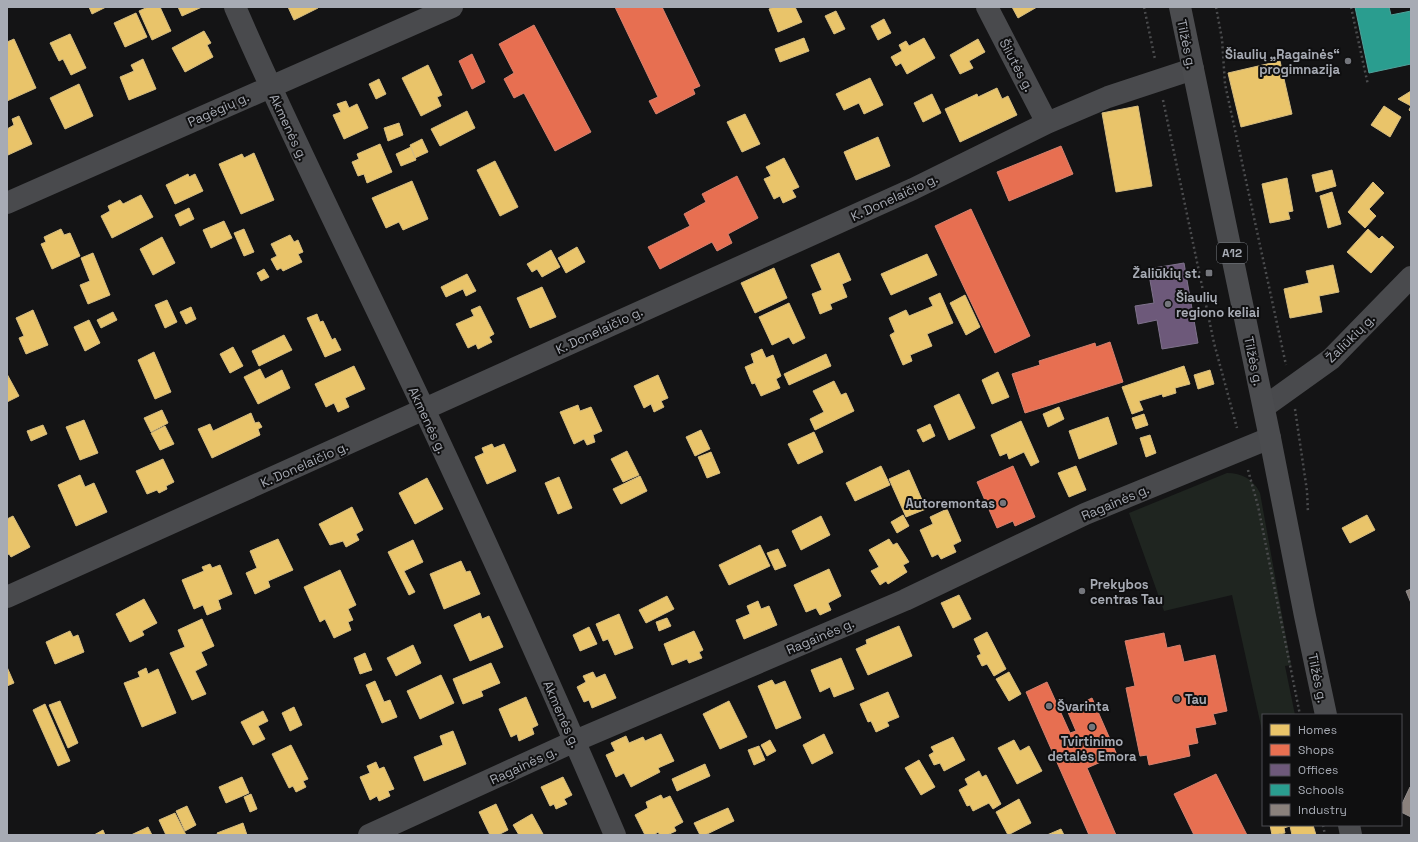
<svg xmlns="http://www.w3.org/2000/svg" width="1418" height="842" viewBox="0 0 1418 842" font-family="'Space Grotesk',sans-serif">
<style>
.green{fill:#1f2520}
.homes{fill:#e9c46a;stroke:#d5bc80}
.shops{fill:#e76f51;stroke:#d4816f}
.offices{fill:#6d597a;stroke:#7e728b}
.schools{fill:#2a9d8f;stroke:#50a19a}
.industry{fill:#8a817c;stroke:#938e8d}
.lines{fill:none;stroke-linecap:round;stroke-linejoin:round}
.path{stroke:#4b4c4e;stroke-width:2.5;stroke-dasharray:2 3;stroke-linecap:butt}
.minor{stroke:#494a4d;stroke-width:22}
.highway{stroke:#4b4c4f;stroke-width:22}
.poi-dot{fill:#74767c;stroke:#0f0f10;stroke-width:1.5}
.labels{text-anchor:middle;stroke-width:4;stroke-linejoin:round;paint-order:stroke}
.shield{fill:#0f0f10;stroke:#797c83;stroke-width:1}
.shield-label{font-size:12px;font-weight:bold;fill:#a7abb4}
.street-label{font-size:13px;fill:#a7abb4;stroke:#0f0f10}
.poi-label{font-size:13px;font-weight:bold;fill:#a7abb4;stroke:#0f0f10;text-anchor:start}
</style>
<rect width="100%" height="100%" fill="#141415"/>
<path class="green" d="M1227,473C1242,473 1253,479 1260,493L1291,665L1285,666L1295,715H1263V735L1232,595L1164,611L1129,513Z"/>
<path class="homes" d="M89,7H106L92,14Z
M148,7H160L171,31L152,40L139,11Z
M178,7H202L182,16Z
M288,7H318V8L294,20Z
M774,7H795L802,22L778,32L769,9Z
M1012,7H1037L1018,18Z
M836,11L845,29L834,34L825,16Z
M136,13L147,37L125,47L114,23Z
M884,19L891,33L878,40L871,26Z
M204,31L211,43L207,45L213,57L185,72L172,48Z
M70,34L86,68L71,75L63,59L59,61L50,43Z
M804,38L809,51L780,62L775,49Z
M924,38L935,58L907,74L901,63L896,66L891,57L902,51L899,45L906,41L909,46Z
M14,39L36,88L7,101V42Z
M978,39L985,52L969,61L973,68L960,74L950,55Z
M143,59L156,89L129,100L120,77L134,71L131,65Z
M1280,61L1292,114L1241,127L1228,73Z
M428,65L442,95L437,97L441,106L421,116L402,78Z
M870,78L883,105L864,114L859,103L844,110L836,94Z
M379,79L386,94L376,99L369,84Z
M79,84L93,116L65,129L50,98Z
M997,88L1002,99L1008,96L1017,115L960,142L945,109L977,94L978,97Z
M1411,91V112L1409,110L1411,106L1398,99Z
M932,94L941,113L923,122L914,103Z
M346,101L349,108L357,104L368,128L344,139L333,115L341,112L337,104Z
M1138,106L1152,186L1116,192L1102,113Z
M1384,106L1401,117L1390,137L1371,125Z
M467,111L475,128L440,146L431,129Z
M745,114L760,144L742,152L727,122Z
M19,116L32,144L8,155L7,129L14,125L12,119Z
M399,123L403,135L388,141L384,128Z
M878,137L890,166L856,180L844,152Z
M422,139L428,152L415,158L410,145Z
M380,144L392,172L367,183L364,174L358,176L352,162L359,159L357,154Z
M411,147L416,160L401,166L396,154Z
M254,153L274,200L241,214L219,164L242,154L244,158Z
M784,158L799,187L792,190L796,197L783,203L780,196L774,199L764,179L771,176L766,167Z
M495,161L518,207L500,216L477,170Z
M1332,170L1336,186L1316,192L1312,175Z
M188,174L189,177L195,174L203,191L175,204L166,185Z
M1287,178L1293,211L1288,212L1290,219L1270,223L1262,184Z
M412,181L428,219L403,230L399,222L386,228L372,198Z
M1373,182L1384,193L1369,209L1376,216L1365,228L1348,212Z
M1332,192L1341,224L1328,228L1320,196Z
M141,195L153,217L112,238L101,216L110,211L108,206L120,200L123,204Z
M189,208L194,219L180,226L175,215Z
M224,221L232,238L211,248L203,230Z
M61,229L64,235L70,233L80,256L52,269L41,244L46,242L44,237Z
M244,229L254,252L244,256L234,233Z
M1368,229L1379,239L1382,236L1394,247L1371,273L1347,252Z
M290,235L294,242L298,240L303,252L298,254L302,262L283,271L281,268L277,270L271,259L277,256L271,244Z
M162,237L175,263L153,275L140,249Z
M577,247L585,262L566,273L558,258Z
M551,250L560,267L542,277L537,269L532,272L527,264Z
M93,253L110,295L88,304L80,285L90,281L81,258Z
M839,253L851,280L842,284L847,297L830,304L832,309L820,314L812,294L822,290L811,265Z
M927,254L937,275L891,295L881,274Z
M1333,265L1339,292L1319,296L1322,312L1290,318L1284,289L1309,283L1306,271Z
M774,268L787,298L755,313L741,283Z
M264,269L269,277L261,281L257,273Z
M467,274L476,291L466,296L463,289L446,297L441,287Z
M542,287L556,317L530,328L517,298Z
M940,293L953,323L927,334L932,346L910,355L912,361L903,365L890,335L895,332L889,318L906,310L909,316L933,306L929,298Z
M965,295L980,327L966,335L950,303Z
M167,300L177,322L165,328L155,305Z
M789,303L805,338L793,344L789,337L772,345L759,317Z
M480,306L494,334L489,337L492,342L478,349L476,344L468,348L456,324L474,316L471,310Z
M191,307L196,319L186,324L180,312Z
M33,310L48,345L26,354L19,338L24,336L16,318Z
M113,312L117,320L101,328L97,320Z
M317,314L320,322L323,321L332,340L335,338L341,350L325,357L307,318Z
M89,320L100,343L85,351L74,327Z
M284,335L292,350L259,366L252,351Z
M233,347L243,366L230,373L220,354Z
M762,349L766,358L773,355L781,376L776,379L780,388L761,396L755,383L752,384L745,367L754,363L751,354Z
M154,352L171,392L155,399L138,360Z
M826,354L831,366L789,385L784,374Z
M354,366L365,389L345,398L349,407L338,412L334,403L326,407L315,384Z
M1184,366L1190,384L1175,388L1176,393L1163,397L1162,394L1139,401L1143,410L1132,414L1122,387Z
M260,369L265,379L282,370L290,388L258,404L244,377Z
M1210,370L1214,384L1198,389L1194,375Z
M998,372L1009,397L992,404L982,380Z
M7,374L19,396L7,402Z
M658,375L668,398L661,401L664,407L654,412L651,404L644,408L634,386Z
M834,381L841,395L846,393L854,411L815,430L810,419L824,412L813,391Z
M959,394L975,428L949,440L934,406Z
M578,405L580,411L591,407L602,431L593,435L595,442L587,445L584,439L574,444L560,412Z
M1059,407L1064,419L1048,427L1043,414Z
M162,410L168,423L151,432L144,418Z
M251,413L255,423L259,422L262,427L258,429L260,435L212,458L198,429L210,424L213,431Z
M1144,414L1148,425L1136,429L1132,418Z
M1108,417L1117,444L1079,459L1069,431Z
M84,420L98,453L80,460L66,427Z
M1021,421L1039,462L1031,466L1024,452L1009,459L1007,453L1000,456L991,435Z
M930,424L935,436L923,442L917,430Z
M43,425L47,434L31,441L27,431Z
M165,426L174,444L160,450L151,433Z
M701,430L710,449L695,456L686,437Z
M814,432L823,452L798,464L788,444Z
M1150,435L1156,453L1146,457L1140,438Z
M492,444L494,448L504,444L516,471L487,484L475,457L484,453L482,448Z
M627,451L639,475L623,482L611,459Z
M711,452L720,473L707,478L698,457Z
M163,459L174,482L166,486L167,489L159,493L157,490L147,494L136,471Z
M881,466L890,485L855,501L846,483Z
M1076,466L1086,490L1069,497L1058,473Z
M909,470L926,509L906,517L889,479Z
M80,475L85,487L94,483L107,512L76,526L58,485Z
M640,476L647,491L621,504L613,489Z
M559,477L572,508L558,514L545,483Z
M427,478L443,509L415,524L399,493Z
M352,507L363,530L356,534L359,540L346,547L343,541L330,545L319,524Z
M947,509L961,541L953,545L956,552L941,559L938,554L932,557L920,530L933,524L930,517Z
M903,515L909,526L897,533L891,522Z
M1367,515L1375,530L1350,543L1342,528Z
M13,516L30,547L11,557L9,554L7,555V519Z
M821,516L830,535L801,550L792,531Z
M278,539L293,570L268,581L270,587L255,594L246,573L257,568L250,551Z
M889,539L893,545L897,543L909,562L903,565L907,572L888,584L886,581L880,585L871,571L879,567L869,550Z
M413,540L423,562L404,571L415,592L409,595L388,552Z
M760,545L770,566L729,585L719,565Z
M778,549L786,566L775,570L767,553Z
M461,561L466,572L470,571L480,594L444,609L430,574Z
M210,564L212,568L220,565L232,594L218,600L221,609L207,615L203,605L194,609L182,580L204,571L202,567Z
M829,569L841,596L828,603L831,610L820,615L816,608L806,612L794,585Z
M340,570L356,605L348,609L353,620L348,622L351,630L334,638L325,619L320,622L304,587Z
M959,595L971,619L953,628L941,603Z
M667,596L674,609L646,623L639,610Z
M144,599L157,623L142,631L144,635L130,642L116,614Z
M758,601L761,609L769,606L777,625L744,639L736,620L750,614L747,606Z
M480,613L482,619L489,616L503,647L470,661L454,625Z
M619,614L633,648L615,655L608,639L603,641L596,624Z
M667,618L671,626L659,631L656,622Z
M202,619L214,646L201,652L207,665L195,671L206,694L192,700L170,653L185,647L178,630Z
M899,626L912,656L868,675L856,649L867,644L866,640Z
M589,627L597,644L580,651L573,635Z
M70,631L73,637L78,635L84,652L55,664L46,642Z
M694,631L703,650L699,652L702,658L689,663L687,659L672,665L664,644Z
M987,632L1006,669L994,676L987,664L982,666L977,656L981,654L974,639Z
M413,645L421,663L396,676L387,658Z
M365,653L372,670L360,674L354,658Z
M841,658L854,689L834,697L830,687L820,692L811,670Z
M491,663L500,683L481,691L483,696L463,704L453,679Z
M7,667L14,683L7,686Z
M146,668L148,674L158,669L176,713L142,727L124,683L140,677L138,672Z
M593,672L596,678L605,674L616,698L592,708L589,700L584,702L577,687L586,682L583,676Z
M1009,672L1021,694L1009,701L996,679Z
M441,675L454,703L420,719L407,691Z
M772,680L775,685L785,681L801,718L776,729L758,686Z
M375,681L384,702L390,700L397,717L382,723L366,685Z
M888,692L899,717L887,722L889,726L876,732L871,721L868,722L860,704Z
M526,697L538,725L532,728L534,734L519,741L517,734L511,737L499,709Z
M60,701L78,743L68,748L49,705Z
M729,701L747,737L720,749L703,714Z
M45,704L70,761L58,766L33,710Z
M294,707L302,725L290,731L282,713Z
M263,711L268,721L258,726L265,739L253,745L241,722Z
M453,731L466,764L424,781L414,757L443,745L440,736Z
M661,734L674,761L658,768L660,772L631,787L624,773L616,777L606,755L615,751L611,743L626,736L629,743L643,737L645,741Z
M824,734L833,753L812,764L803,745Z
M953,737L965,760L944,771L940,763L934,765L929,755L934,752L931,747Z
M770,740L776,751L767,756L761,745Z
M1014,740L1020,751L1029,746L1042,771L1017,784L998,748Z
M291,745L308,779L303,781L306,787L296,792L293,786L289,788L272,754Z
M759,746L765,760L754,765L748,750Z
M919,760L935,787L921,795L905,768Z
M376,762L379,769L384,767L394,789L388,791L390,796L379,801L377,796L370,800L360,777L370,773L367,766Z
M705,764L710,776L677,791L672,779Z
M979,771L982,777L986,775L1001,804L993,809L989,803L973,811L970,805L967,806L959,790L968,785L965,779Z
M242,777L249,793L226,803L219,787Z
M563,777L572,795L564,799L567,804L556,809L554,804L550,806L541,787Z
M251,794L257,809L250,812L244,797Z
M661,795L663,799L670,796L683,822L674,827L676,831L667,835H660L658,832L654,835H645L635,815L648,808L646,802Z
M1019,799L1031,823L1008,835L996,812Z
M496,804L508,830L498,835H490L479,812Z
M187,806L196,825L185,831L176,811Z
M728,808L734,821L705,835H700L694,823Z
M175,813L186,835H166L159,820Z
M532,814L543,834L519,835L513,825Z
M243,823L247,835H218L217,833Z
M1270,825H1313L1316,835H1292L1290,826L1284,828L1285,833L1272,835Z
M148,827L152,835H131Z
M1061,829L1064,835H1047Z
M103,830L105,835H94Z"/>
<path class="shops" d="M615,7H662L700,86L693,89L695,94L656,114L649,101L658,97Z
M534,25L591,132L555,151L524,93L514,98L504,79L514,73L499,44Z
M472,54L485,82L472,89L459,61Z
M1061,146L1073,174L1009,201L997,172Z
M737,176L758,218L728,234L732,243L717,251L712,242L660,269L648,247L690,226L684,214L706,202L702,194Z
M971,209L1030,336L995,353L935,226Z
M1110,342L1123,382L1025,413L1012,374L1040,365L1039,361L1095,343L1096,347Z
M1013,466L1035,517L1015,526L1013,521L997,528L977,482Z
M1164,633L1167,648L1180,645L1184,662L1215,655L1227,711L1213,714L1216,724L1195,728L1198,743L1188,745L1190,756L1149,765L1147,755L1140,756L1126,688L1135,686L1125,641Z
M1047,682L1070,733L1076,731L1067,710L1092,698L1117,755L1087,768L1116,835H1089L1026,692Z
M1216,774L1247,835H1194L1174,794Z"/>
<path class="offices" d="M1184,263L1198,343L1162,349L1157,320L1138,324L1135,306L1154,303L1148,269Z"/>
<path class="schools" d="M1355,7H1389L1391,15L1411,11V64L1369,73Z"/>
<path class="industry" d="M1411,589V603L1406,591Z
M1410,787H1411V817L1401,812V806Z"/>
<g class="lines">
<path class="path" d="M1144,7L1155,59
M1216,7L1222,39L1225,84L1286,365
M1351,7L1368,85
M1163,100L1214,343L1237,428
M1295,409L1307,491L1308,513
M1248,470L1258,506L1300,715
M1323,825L1325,835"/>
<path class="minor" d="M235,7C294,143 361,275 424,409C490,550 554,692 615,835
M987,7L1047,123
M7,203L452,7
M1264,407L1331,359L1411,277
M7,597L913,189L1047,123L1108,97L1193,69
M369,835L575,741L905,600L1085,514L1270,438"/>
<path class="highway" d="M1180,7L1270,438L1305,616L1326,715
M1349,825L1351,835"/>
</g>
<g class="poi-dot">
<circle cx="1348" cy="61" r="4"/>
<rect x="1205" y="269" width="8" height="8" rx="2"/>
<circle cx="1168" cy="304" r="4"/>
<circle cx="1003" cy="503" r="4"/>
<circle cx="1082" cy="591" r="4"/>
<circle cx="1177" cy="699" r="4"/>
<circle cx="1049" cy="706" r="4"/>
<circle cx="1092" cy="727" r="4"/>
</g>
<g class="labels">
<rect class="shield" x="1217" y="243" width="30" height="20" rx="3"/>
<g class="shield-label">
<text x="1232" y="257">A12</text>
</g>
<g class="street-label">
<text transform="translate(1187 44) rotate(78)" y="5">Tilžės g.</text>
<text transform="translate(1017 65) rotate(62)" y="5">Šilutės g.</text>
<text transform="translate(218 109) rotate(-24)" y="5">Pagėgių g.</text>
<text transform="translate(289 127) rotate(65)" y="5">Akmenės g.</text>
<text transform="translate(894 197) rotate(-25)" y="5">K. Donelaičio g.</text>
<text transform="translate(599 330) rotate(-25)" y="5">K. Donelaičio g.</text>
<text transform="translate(1350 338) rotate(-45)" y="5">Žaliūkių g.</text>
<text transform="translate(1254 361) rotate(78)" y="5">Tilžės g.</text>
<text transform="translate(428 420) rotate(65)" y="5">Akmenės g.</text>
<text transform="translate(304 464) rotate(-24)" y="5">K. Donelaičio g.</text>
<text transform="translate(1115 502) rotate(-23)" y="5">Ragainės g.</text>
<text transform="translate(820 636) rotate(-23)" y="5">Ragainės g.</text>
<text transform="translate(1318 678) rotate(78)" y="5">Tilžės g.</text>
<text transform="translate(562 714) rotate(66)" y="5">Akmenės g.</text>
<text transform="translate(523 765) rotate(-25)" y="5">Ragainės g.</text>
</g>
<g class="poi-label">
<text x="1340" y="59" text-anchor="end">Šiaulių „Ragainės“<tspan x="1340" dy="15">progimnazija</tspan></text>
<text x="1201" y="278" text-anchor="end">Žaliūkių st.</text>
<text x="1176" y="302">Šiaulių<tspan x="1176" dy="15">regiono keliai</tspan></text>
<text x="995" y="508" text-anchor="end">Autoremontas</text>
<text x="1090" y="589">Prekybos<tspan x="1090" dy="15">centras Tau</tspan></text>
<text x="1185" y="704">Tau</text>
<text x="1057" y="711">Švarinta</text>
<text x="1092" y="746" text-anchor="middle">Tvirtinimo<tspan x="1092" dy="15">detalės Emora</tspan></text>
</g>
</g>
<rect width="1418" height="842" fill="none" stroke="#a7abb4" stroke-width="16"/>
<rect x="1262" y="714" width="140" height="112" fill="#0f0f10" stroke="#4c4d52"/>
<rect x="1270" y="724" width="20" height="12" fill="#e9c46a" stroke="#4c4d52"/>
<text x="1298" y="734" font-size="12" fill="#a7abb4">Homes</text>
<rect x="1270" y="744" width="20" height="12" fill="#e76f51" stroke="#4c4d52"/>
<text x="1298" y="754" font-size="12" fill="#a7abb4">Shops</text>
<rect x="1270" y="764" width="20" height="12" fill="#6d597a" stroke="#4c4d52"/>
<text x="1298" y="774" font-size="12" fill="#a7abb4">Offices</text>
<rect x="1270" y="784" width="20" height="12" fill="#2a9d8f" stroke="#4c4d52"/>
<text x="1298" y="794" font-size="12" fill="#a7abb4">Schools</text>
<rect x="1270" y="804" width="20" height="12" fill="#8a817c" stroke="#4c4d52"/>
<text x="1298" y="814" font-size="12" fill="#a7abb4">Industry</text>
</svg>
